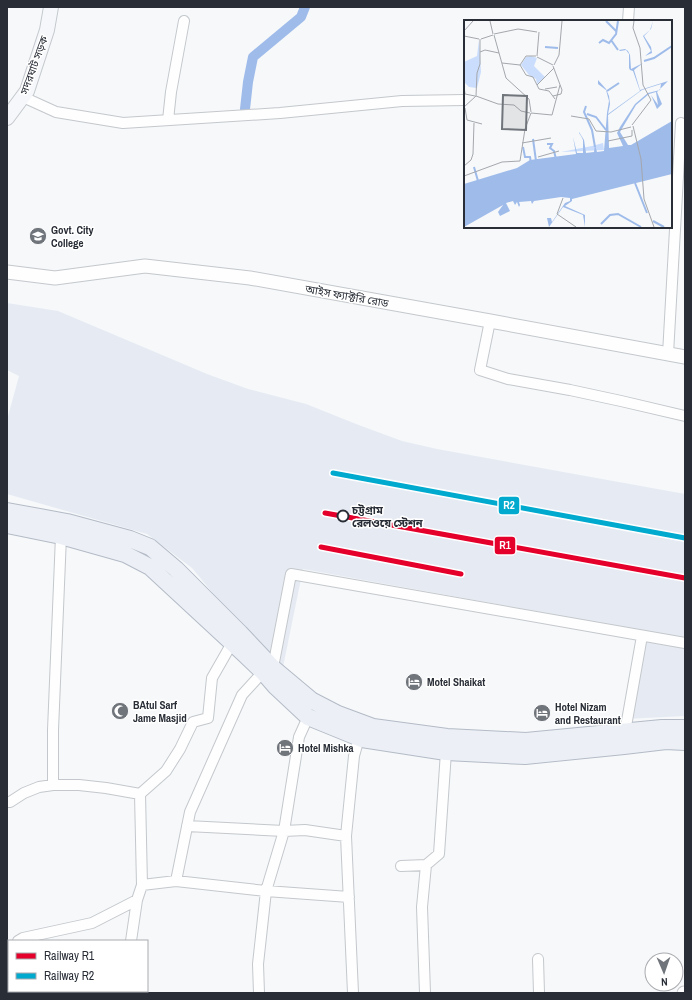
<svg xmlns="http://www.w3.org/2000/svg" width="692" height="1000" viewBox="0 0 692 1000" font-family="'Archivo Narrow','Noto Sans Bengali',sans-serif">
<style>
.built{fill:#e6ebf3}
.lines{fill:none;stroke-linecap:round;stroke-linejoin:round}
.canal{stroke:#9ebbea;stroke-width:10}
.minor-casing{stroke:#c4c8cc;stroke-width:12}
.tertiary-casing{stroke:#c4c8cc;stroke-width:15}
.secondary-casing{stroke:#c4c8cc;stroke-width:16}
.primary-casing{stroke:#b4bbc6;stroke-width:18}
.minor{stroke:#fefefe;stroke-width:10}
.tertiary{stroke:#fefefe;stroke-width:13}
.secondary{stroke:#f5f7fa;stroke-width:14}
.primary{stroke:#ecf0f6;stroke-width:16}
.rail-1-casing{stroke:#fff;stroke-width:8}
.rail-2-casing{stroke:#fff;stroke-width:8}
.rail-1{stroke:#e4002b;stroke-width:5}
.rail-2{stroke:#00a9ce;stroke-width:5}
.stop-dot{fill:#fff;stroke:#282d36;stroke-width:2}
.labels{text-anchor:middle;stroke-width:3;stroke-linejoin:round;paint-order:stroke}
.street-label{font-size:11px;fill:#282d36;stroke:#fff}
.poi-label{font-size:11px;font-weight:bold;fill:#282d36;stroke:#fff;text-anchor:start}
.stop-label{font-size:11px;font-weight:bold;fill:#282d36;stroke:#fff;text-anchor:start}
.inset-river{fill:none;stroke:#9ebbea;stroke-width:2}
.inset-road{fill:none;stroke:#a4a7ac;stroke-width:1}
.view{fill:#70747b;fill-opacity:0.15;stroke:#70747b;stroke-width:2}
.inset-edge{fill:none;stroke:#282d36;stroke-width:2}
.line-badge{stroke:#fff;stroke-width:1.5}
.badge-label{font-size:11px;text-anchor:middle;font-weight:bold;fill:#fff}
</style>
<rect width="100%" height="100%" fill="#f6f8fa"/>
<path class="built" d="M7,303L58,311L207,374L248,389L306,404L356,424L402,441L437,449L685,494V716L625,719L639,630L303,569L283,667L236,621L192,568L147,534L7,494V420L19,376L7,370Z"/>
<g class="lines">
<path class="canal" d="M245,109L248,82L253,57L301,17L305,7"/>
<defs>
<path id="minor" d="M628,21L629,7
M23,97L56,112L123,123L280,113L402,101L465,100
M168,120L171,92L184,21
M490,321L480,370L508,379L570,390L621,401L685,416
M668,354L681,123
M274,669V662L291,574L685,643
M625,732L642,636
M53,785V730L61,536
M7,802H10L24,793L39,787L53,785H79L106,788L140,794
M187,826L284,831L305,830L346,836
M401,866L426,865L439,854L446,752
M176,881L190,812L242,695L263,672
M142,885L140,794L166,771L180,749L193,722L208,718L212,678L232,643
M18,941L23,938L92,923L137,900L142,885L176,881L266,891L349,897
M131,941L137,900
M538,959L539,993
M127,993H129V991
M259,993L258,964L266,891L284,831L299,737L308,717
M353,993L346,836L354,756L359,738
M425,993L422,907L426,865"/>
<path id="tertiary" d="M7,272L55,278L145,266L250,278L490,321L685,357
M684,993H685"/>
<path id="secondary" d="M7,118L27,91L47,30L51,7"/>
<path id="primary" d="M7,511L67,522L130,539L150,547L176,569L240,633L274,669L311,700L338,714L373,727L447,737L526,741L662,728H685
M7,525L61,536L125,554L150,567L244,654L263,672L276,687L308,717L362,739L446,752L525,756L624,746L666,741L685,742
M7,950L9,952
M7,964L9,966
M41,991L43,993
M55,991L57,993"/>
</defs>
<use href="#minor" class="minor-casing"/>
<use href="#tertiary" class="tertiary-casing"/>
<use href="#secondary" class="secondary-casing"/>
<use href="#primary" class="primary-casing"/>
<use href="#minor" class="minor"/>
<use href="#tertiary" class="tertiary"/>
<use href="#secondary" class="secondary"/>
<use href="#primary" class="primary"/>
<defs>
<path id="rail-1" d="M325,513L685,578
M321,547L461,574"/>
<path id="rail-2" d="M333,473L685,538"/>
</defs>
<use href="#rail-1" class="rail-1-casing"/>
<use href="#rail-2" class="rail-2-casing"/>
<use href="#rail-1" class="rail-1"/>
<use href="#rail-2" class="rail-2"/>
</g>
<defs>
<symbol id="university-disc" viewBox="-11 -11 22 22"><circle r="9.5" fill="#70747b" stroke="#fff"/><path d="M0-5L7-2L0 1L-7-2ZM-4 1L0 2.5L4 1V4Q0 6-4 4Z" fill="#fff"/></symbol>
<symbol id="hotel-disc" viewBox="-11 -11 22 22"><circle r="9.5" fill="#70747b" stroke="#fff"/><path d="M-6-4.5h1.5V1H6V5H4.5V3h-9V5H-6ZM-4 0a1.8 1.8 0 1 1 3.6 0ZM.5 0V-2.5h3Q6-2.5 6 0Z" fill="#fff"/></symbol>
<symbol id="mosque-disc" viewBox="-11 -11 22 22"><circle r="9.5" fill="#70747b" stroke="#fff"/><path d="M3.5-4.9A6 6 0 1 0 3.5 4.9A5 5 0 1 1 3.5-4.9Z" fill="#fff"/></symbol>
</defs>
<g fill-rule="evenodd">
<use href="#university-disc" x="28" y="226" width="20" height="20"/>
<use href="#hotel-disc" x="404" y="672" width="20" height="20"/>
<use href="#mosque-disc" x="110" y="701" width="20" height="20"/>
<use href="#hotel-disc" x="532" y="703" width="20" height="20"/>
<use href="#hotel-disc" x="275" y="738" width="20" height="20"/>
</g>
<circle class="stop-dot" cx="343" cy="516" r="5.5"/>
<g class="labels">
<g class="street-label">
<text transform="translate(34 65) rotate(-70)" y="4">সদরঘাট সড়ক</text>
<text transform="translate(347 296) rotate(10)" y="4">আইস ফ্যাক্টরি রোড</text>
</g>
<g class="poi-label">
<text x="51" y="234">Govt. City<tspan x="51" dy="13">College</tspan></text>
<text x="427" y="686">Motel Shaikat</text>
<text x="133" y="709">BAtul Sarf<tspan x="133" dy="13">Jame Masjid</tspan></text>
<text x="555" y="711">Hotel Nizam<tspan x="555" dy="13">and Restaurant</tspan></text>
<text x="298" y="752">Hotel Mishka</text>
</g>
<g class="stop-label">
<text x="352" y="514">চট্টগ্রাম<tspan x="352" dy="13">রেলওয়ে স্টেশন</tspan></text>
</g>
</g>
<g transform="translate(464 20)">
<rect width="208" height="208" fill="#f6f8fa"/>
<path d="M15,20L17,52L13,68L5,67L0,62V42L13,36ZM67,36L73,38L70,46L81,57L73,64L72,59L65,55L57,45L62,37ZM139,123L140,130L97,132L128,126Z" fill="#caddfc"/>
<path d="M189,1L187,9L180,16L187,27L188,33L181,36L179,43L170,50L176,70L204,61L193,72L198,84L193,89L187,75L194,85L192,72L185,74L172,85L156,112L164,125H167L208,101V154L108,179V181L101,186L121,195V207L119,195L99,187L85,207L83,198H87L88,202L101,183L106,181V178L97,177L70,181L68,184L67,181L55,182L56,185L55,187L53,182L51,185L49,181L42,183L46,191L36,196L34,192L39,185L0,207V164L53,148L66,140L112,134L109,117L113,133H119V120L117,116L115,113V112L120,120L122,133L130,132L131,125L133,132L140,131L143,93L145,81L142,70L134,64V60L142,69L145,76L146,84L144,94L176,71L169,51L166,50L165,48V34L162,30L156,31L155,30L161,29L164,31L166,35L167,49L179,43L181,36L187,31L179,16L186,10ZM197,64L196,70L184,73L171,84L156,107L153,113L159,126L145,128L144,95L178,70Z" fill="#9ebbea" fill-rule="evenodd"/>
<path class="inset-river" d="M142,1L152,11M147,20L154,30M135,23L139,20L145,23L152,14L154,1M81,27L94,28M180,41L190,38L208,26M143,71L155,63M122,86L120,92L128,110L131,127M123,94L132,97L142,110M69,119L72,141M83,124H88L86,128L90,131L92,139M59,127L61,137H66L67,143M10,147L14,161M171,163L183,193M189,201L200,207M137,204L146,195L154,194L177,207"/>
<path class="inset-road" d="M26,1L29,14M0,11L9,1M30,14L54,9L73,12M30,15L42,58L65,79L67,92M0,16L15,19M17,19L29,15M16,32L21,30L35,33M73,36L75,12M73,37L89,45M38,43L56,45M56,45L62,55L69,57L75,69L85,71L91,79M56,45L62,36H72M90,45L95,35L98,1M73,65L90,48M0,66L1,74L11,76M81,69L93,67M12,76L34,84L50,85L57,91L66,93M12,76L13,53L16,44V19M89,76L97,74L98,70L89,46M0,87L12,76M1,88L3,100L18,104M67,93L88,95M88,95L96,65M107,96L125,99L132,111L147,112L167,107M168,105L187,80L179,65L176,28L169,8L170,1M169,106L177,139L180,179L190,207M144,121L168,116V110M58,123L87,118M74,137L95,131M56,141L61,109L67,93M0,146L7,140L9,134L10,103M0,156L38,142L56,141M99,178L93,194L112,207"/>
<path class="view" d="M39,75L63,76L62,110L38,109Z"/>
<rect width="208" height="208" class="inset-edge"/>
</g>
<g class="line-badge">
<rect x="498" y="496" width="22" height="19" rx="4" fill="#00a9ce"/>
<rect x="494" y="536" width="22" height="19" rx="4" fill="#e4002b"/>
</g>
<g class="badge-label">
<text x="509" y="509">R2</text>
<text x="505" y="549">R1</text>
</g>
<rect width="692" height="1000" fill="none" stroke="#282d36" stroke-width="16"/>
<rect x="8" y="940" width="140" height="52" fill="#ffffff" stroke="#a9abaf"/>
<rect x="16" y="953" width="20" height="6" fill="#e4002b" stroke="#a9abaf"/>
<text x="44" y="960" font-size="12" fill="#282d36">Railway R1</text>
<rect x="16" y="973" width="20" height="6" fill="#00a9ce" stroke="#a9abaf"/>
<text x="44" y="980" font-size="12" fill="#282d36">Railway R2</text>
<g transform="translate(664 972) rotate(178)"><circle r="19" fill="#ffffff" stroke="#a9abaf"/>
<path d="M0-3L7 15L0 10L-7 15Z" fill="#70747b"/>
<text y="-6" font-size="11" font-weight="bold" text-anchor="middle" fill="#282d36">N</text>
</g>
</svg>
